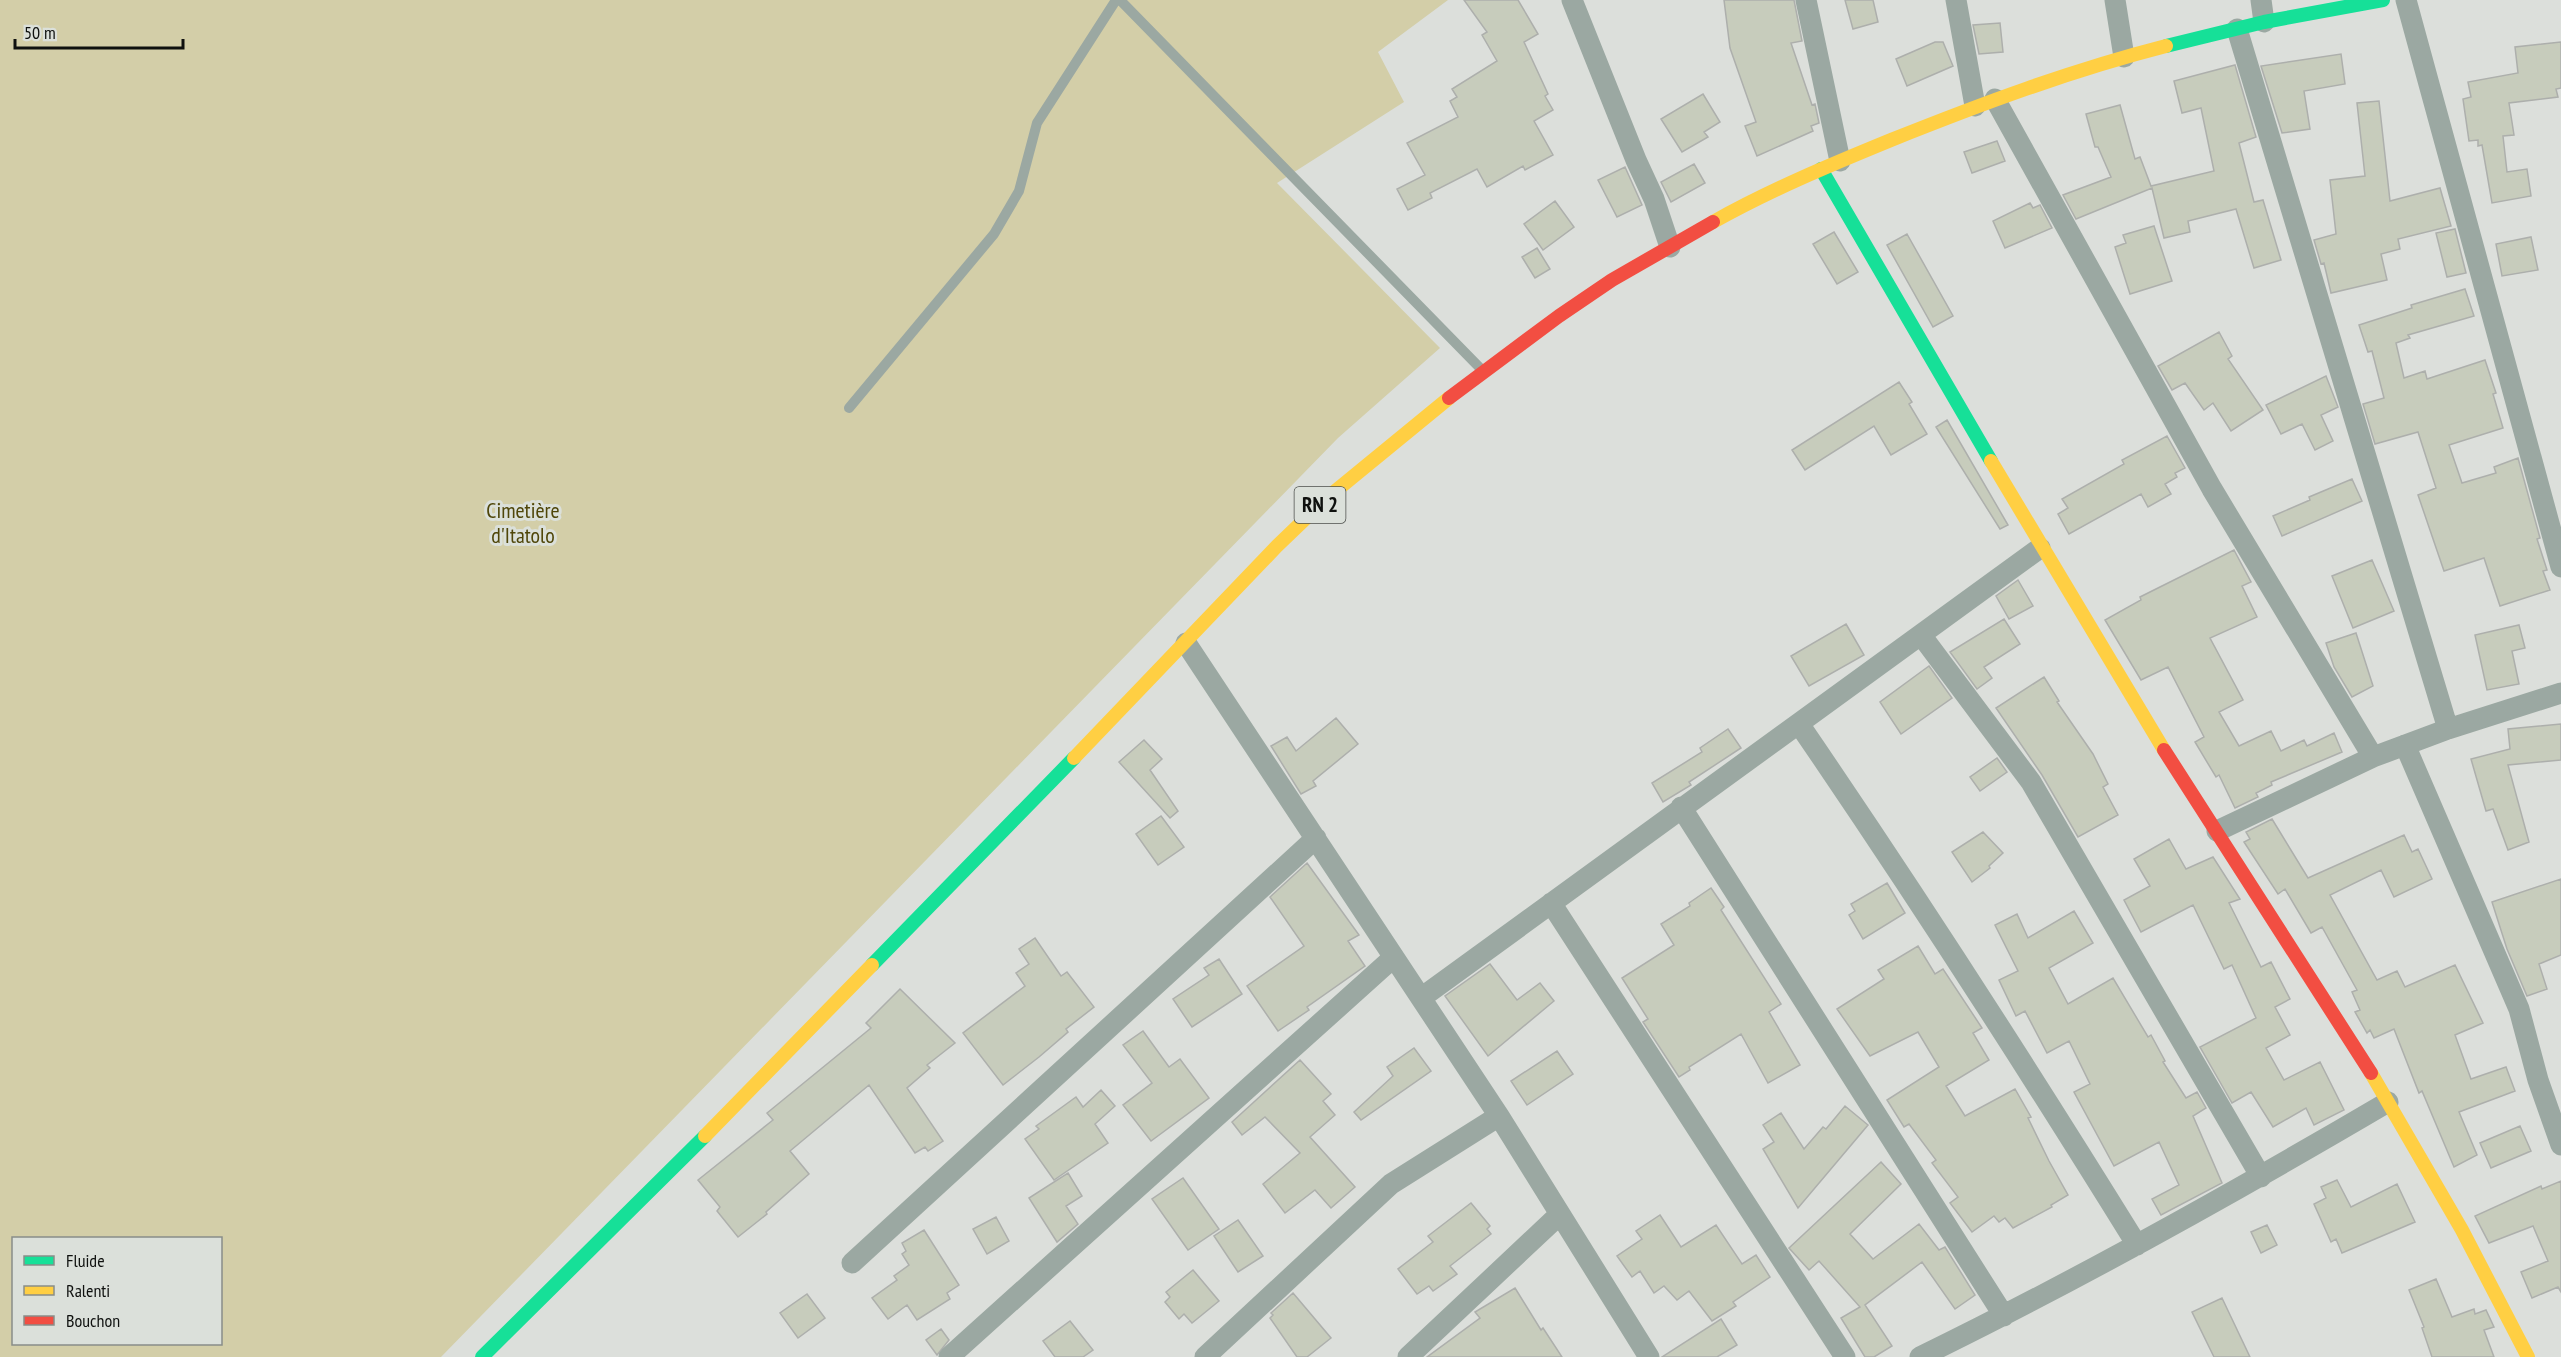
<svg xmlns="http://www.w3.org/2000/svg" width="2561" height="1357" viewBox="0 0 2561 1357" font-family="'PT Sans Narrow',sans-serif">
<style>
.green{fill:#d3cea8;fill-rule:evenodd}
.building{fill:#c7ccbc;stroke:#adafac;stroke-width:1.5}
.lines{fill:none;stroke-linecap:round;stroke-linejoin:round}
.lane{stroke:#9ba8a2;stroke-width:10}
.street{stroke:#9ba8a2;stroke-width:21}
.fast{stroke:#16e098;stroke-width:14}
.slow{stroke:#ffcf43;stroke-width:14}
.jam{stroke:#f24e42;stroke-width:14}
.labels{text-anchor:middle;stroke-width:6;stroke-linejoin:round;paint-order:stroke}
.shield{fill:#dbe0da;stroke:#4c4f4c;stroke-width:1.5}
.shield-label{font-size:21px;font-weight:bold;fill:#0f110f}
.park-label{font-size:22px;fill:#4f4609;stroke:#dbe0da}
</style>
<rect width="100%" height="100%" fill="#dcdfdb"/>
<path class="green" d="M0,0H1448L1378,52L1404,102L1277,183L1440,348L1338,438L441,1357H0ZM14,1238H220V1344H14Z"/>
<path class="building" d="M1464,0H1518L1538,34L1524,42L1548,94L1545,96L1553,110L1534,121L1553,155L1525,170L1523,166L1487,187L1477,169L1430,193L1432,198L1408,210L1397,189L1425,175L1407,143L1458,117L1450,101L1457,97L1452,89L1497,61L1482,35L1487,32Z
M1724,0H1794L1802,41L1791,43L1812,105L1815,104L1819,123L1811,126L1813,131L1757,156L1745,126L1756,122L1730,48Z
M1845,0H1873L1878,22L1853,29Z
M2000,23L2003,52L1979,54L1973,25Z
M1935,42H1943L1953,66L1907,86L1896,59Z
M2561,42V88L2556,89L2558,97L2509,103L2514,135L2503,136L2507,172L2527,169L2531,196L2492,203L2482,145L2478,146V140L2469,141L2463,99L2471,97L2468,82L2518,73L2515,47Z
M2341,54L2345,84L2304,91L2310,129L2282,133L2261,66Z
M2235,65L2256,137L2239,143L2254,202L2263,200L2281,260L2254,268L2236,209L2188,221L2190,232L2164,238L2152,188L2076,219L2063,195L2111,177L2098,147H2095L2086,114L2120,105L2135,159L2140,157L2151,186L2214,171L2201,108L2182,113L2174,81Z
M1703,94L1720,122L1704,132L1708,137L1682,152L1661,119Z
M2379,101L2390,201L2440,188L2451,226L2398,239L2400,249L2381,254L2387,280L2331,293L2324,263L2321,264L2314,240L2336,234L2330,180L2365,176L2357,103Z
M1997,141L2005,161L1972,173L1964,152Z
M1694,164L1705,183L1671,202L1661,182Z
M1625,167L1642,205L1617,217L1598,180Z
M1555,201L1574,227L1543,250L1524,224Z
M2030,203L2033,208L2040,205L2052,228L2005,248L1993,221Z
M2154,226L2172,281L2130,294L2115,247L2126,243L2123,235Z
M2455,229L2466,273L2447,277L2436,233Z
M1834,232L1858,272L1837,284L1813,244Z
M1907,234L1953,316L1933,327L1887,245Z
M2531,237L2538,270L2502,276L2496,244Z
M1537,248L1550,269L1535,278L1522,257Z
M2465,289L2474,316L2408,335L2410,338L2396,343L2404,378L2425,371L2427,379L2485,360L2496,393L2493,394L2503,428L2449,445L2462,483L2496,473L2494,467L2518,458L2540,538L2537,539L2547,570L2543,571L2550,590L2500,606L2484,558L2444,571L2418,495L2436,488L2418,432L2375,444L2363,404L2384,398L2372,351L2368,352L2359,325L2412,308L2411,305Z
M2219,332L2232,356L2228,359L2263,410L2231,431L2213,403L2204,410L2185,383L2172,390L2158,366Z
M2326,376L2338,407L2321,415L2333,441L2315,450L2302,424L2281,434L2266,405Z
M1899,382L1912,402L1909,404L1927,434L1891,455L1874,426L1805,470L1792,450Z
M1947,420L2008,525L2000,529L1936,427Z
M2167,436L2185,468L2175,473L2177,477L2165,484L2171,494L2148,507L2141,494L2069,534L2058,514L2068,508L2062,499L2124,464L2122,460Z
M2352,479L2362,501L2282,536L2273,516L2310,500L2309,497Z
M2234,550L2251,582L2242,586L2257,617L2210,638L2243,700L2219,712L2239,746L2271,731L2281,751L2304,740L2307,746L2334,733L2342,752L2271,782L2272,785L2256,793L2258,797L2235,808L2219,775L2216,777L2195,742L2204,737L2168,667L2141,680L2105,620L2141,600L2140,597Z
M2372,560L2394,611L2353,628L2332,576Z
M2018,580L2033,606L2009,619L1996,596Z
M2004,619L2020,644L1984,667L1992,678L1977,689L1950,652Z
M1846,624L1864,655L1809,686L1791,656Z
M2519,625L2525,648L2512,651L2519,684L2487,690L2475,635Z
M2356,633L2373,686L2352,697L2334,667L2326,643Z
M1929,666L1952,698L1901,734L1880,702Z
M2044,677L2059,701L2057,702L2093,754L2108,784L2103,787L2118,815L2078,837L2042,775L1996,708Z
M1336,718L1358,744L1313,781L1316,786L1301,794L1271,746L1287,737L1296,751Z
M2561,724V760L2508,765L2529,842L2508,850L2493,809L2486,811L2471,759L2510,749L2508,729Z
M1728,729L1741,748L1689,782L1691,785L1663,802L1652,783L1702,752L1700,748Z
M1144,740L1162,759L1150,770L1178,811L1170,818L1119,762Z
M1997,758L2007,772L1980,791L1970,777Z
M1161,816L1184,847L1158,865L1136,834Z
M2272,819L2308,878L2404,835L2412,852L2418,849L2432,879L2394,897L2381,870L2330,895L2377,980L2397,971L2405,987L2455,965L2483,1023L2455,1035L2471,1079L2506,1067L2515,1091L2459,1112L2477,1155L2454,1167L2422,1091L2419,1093L2394,1029L2374,1038L2370,1030L2367,1033L2355,1012L2360,1010L2352,992L2357,990L2322,927L2311,933L2285,889L2278,894L2244,842L2250,839L2246,832Z
M1983,832L2003,853L1989,866L1990,868L1972,882L1952,852Z
M2169,839L2186,869L2213,857L2240,899L2229,903L2261,967L2271,962L2290,999L2275,1007L2290,1035L2266,1048L2284,1080L2320,1062L2344,1110L2314,1125L2306,1108L2273,1127L2251,1092L2232,1103L2200,1047L2256,1018L2232,965L2224,969L2193,905L2141,932L2124,900L2150,886L2134,859Z
M1307,863L1359,935L1348,941L1365,966L1307,1007L1309,1010L1278,1031L1247,986L1304,946L1270,897Z
M2561,879V955L2539,964L2547,989L2527,996L2507,949L2492,902Z
M1887,883L1905,913L1863,939L1849,915L1855,911L1851,904Z
M1711,888L1724,907L1721,910L1781,1004L1769,1012L1800,1065L1768,1083L1741,1034L1689,1067L1690,1070L1679,1077L1643,1022L1648,1019L1622,978L1674,945L1661,924L1690,906L1689,903Z
M2074,911L2093,943L2049,968L2068,1004L2113,978L2148,1037L2151,1035L2165,1061L2163,1062L2186,1098L2197,1092L2206,1108L2193,1116L2222,1183L2161,1215L2152,1199L2179,1185L2159,1142L2114,1166L2074,1092L2090,1084L2069,1041L2047,1053L2025,1011L2016,1016L1999,980L2018,971L1995,925L2017,914L2028,938Z
M1035,938L1061,976L1067,972L1094,1007L1066,1029L1068,1032L1039,1057L1003,1085L963,1033L1025,986L1016,973L1029,964L1019,949Z
M1918,946L1935,974L1943,969L1982,1028L1973,1033L1989,1060L1946,1086L1965,1116L2015,1089L2031,1117L2028,1118L2049,1161L2068,1195L2051,1205L2052,1207L2013,1228L2005,1218L1999,1222L1994,1216L1972,1232L1950,1203L1958,1197L1932,1163L1936,1160L1909,1124L1904,1127L1887,1100L1939,1067L1918,1032L1870,1056L1837,1009L1884,979L1878,970Z
M1219,959L1242,994L1192,1027L1173,999L1209,975L1204,968Z
M1490,964L1517,1000L1540,983L1554,1001L1488,1056L1445,996Z
M900,989L955,1043L927,1065L930,1068L907,1088L943,1141L928,1151L925,1147L915,1153L869,1085L790,1151L809,1174L766,1212L767,1214L738,1237L717,1211L720,1207L698,1180L773,1120L767,1113L871,1028L866,1023Z
M1143,1031L1169,1067L1180,1059L1209,1098L1151,1141L1123,1105L1152,1083L1123,1045Z
M1414,1048L1431,1071L1361,1120L1354,1112L1393,1076L1387,1067Z
M1557,1051L1573,1074L1527,1105L1511,1081Z
M1300,1060L1331,1094L1323,1101L1335,1115L1310,1137L1355,1187L1331,1208L1315,1190L1285,1213L1263,1184L1300,1153L1265,1117L1242,1135L1232,1122Z
M1101,1090L1115,1106L1095,1124L1108,1143L1054,1180L1025,1139L1039,1129L1036,1126L1076,1097L1083,1107Z
M1845,1106L1868,1125L1798,1208L1763,1149L1774,1142L1763,1125L1781,1113L1804,1149L1823,1127L1826,1129Z
M2520,1126L2531,1151L2491,1168L2480,1143Z
M1881,1162L1901,1184L1850,1234L1873,1259L1919,1224L1939,1250L1945,1247L1975,1295L1955,1309L1922,1262L1865,1305L1892,1346L1874,1357H1865L1841,1318L1860,1307L1819,1261L1809,1270L1789,1248Z
M1068,1173L1082,1196L1066,1206L1078,1224L1057,1242L1029,1198Z
M1183,1178L1219,1229L1188,1250L1152,1199Z
M2337,1180L2351,1207L2397,1184L2415,1222L2342,1253L2336,1239L2331,1242L2314,1204L2326,1198L2321,1187Z
M2561,1181V1292L2558,1287L2532,1298L2521,1272L2548,1261L2533,1226L2489,1243L2475,1216L2541,1186L2542,1189Z
M1471,1203L1490,1226L1487,1229L1491,1234L1450,1266L1457,1274L1433,1291L1429,1286L1417,1294L1398,1269L1433,1242L1428,1236Z
M1660,1215L1681,1247L1716,1225L1742,1264L1756,1255L1770,1277L1733,1302L1736,1306L1712,1321L1689,1291L1677,1300L1664,1286L1654,1293L1640,1271L1632,1277L1617,1256L1642,1239L1636,1231Z
M996,1217L1009,1241L987,1254L973,1229Z
M1238,1220L1263,1256L1238,1272L1214,1236Z
M2267,1225L2277,1245L2261,1253L2251,1232Z
M924,1230L959,1285L947,1293L950,1299L917,1320L907,1305L888,1319L872,1298L897,1280L894,1276L909,1265L902,1254L906,1251L902,1243Z
M1193,1270L1219,1301L1192,1323L1184,1314L1179,1319L1165,1302L1170,1297L1166,1292Z
M2436,1279L2452,1317L2474,1309L2475,1314L2486,1310L2494,1327L2484,1330L2494,1357H2432L2422,1328L2424,1327L2409,1290Z
M1515,1288L1541,1330L1543,1328L1562,1357H1427L1480,1318L1475,1312Z
M1293,1293L1331,1338L1307,1357H1297L1270,1318L1273,1315L1271,1313Z
M807,1294L825,1318L798,1338L780,1313Z
M2222,1298L2250,1357H2214L2192,1312Z
M1721,1319L1737,1345L1717,1357H1662Z
M1070,1321L1093,1350L1083,1357H1055L1043,1341Z
M941,1329L949,1340L937,1355L926,1340Z"/>
<g class="lines">
<path class="lane" d="M1120,0L1482,370
M849,408L994,234L1019,191L1037,123L1116,0"/>
<path class="street" d="M1572,0L1636,160L1654,199L1670,247
M1806,0L1840,161
M1956,0L1975,106
M2115,0L2124,57
M2261,0L2264,22
M2406,0L2561,567
M2237,29L2448,729
M1995,99L2212,489L2373,757
M1921,635L2031,782L2261,1177
M1186,643L1499,1116L1649,1357
M1799,724C1916,895 2028,1069 2137,1245
M2405,745L2519,1009L2538,1080L2561,1145
M1681,807L2004,1316
M2217,831L2373,757L2448,729L2561,693
M1551,903L1845,1357
M1421,998L2040,548
M852,1263L1316,838
M949,1357L1394,957
M1205,1357L1391,1184L1499,1116
M1408,1357L1559,1215
M1920,1357C2080,1279 2235,1192 2388,1102"/>
<path class="fast" d="M2166,46L2264,22L2383,0
M1821,169L1991,461
M872,965L1074,758
M482,1357L705,1136"/>
<path class="slow" d="M1713,222C1770,190 1830,165 1891,140C1981,104 2072,70 2166,46
M1991,461L2164,750
M1074,758L1277,546L1327,498L1449,398
M2371,1073L2462,1230L2528,1357
M705,1136L872,965"/>
<path class="jam" d="M1449,398L1559,316L1612,280L1713,222
M2164,750L2371,1073"/>
</g>
<g class="labels">
<rect class="shield" x="1294.5" y="487" width="51" height="36" rx="4.5"/>
<g class="shield-label">
<text x="1320" y="512">RN 2</text>
</g>
<g class="park-label">
<text x="523" y="518">Cimetière<tspan x="523" dy="25">d'Itatolo</tspan></text>
</g>
</g>
<rect x="12" y="1237" width="210" height="108" fill="#dbe0da" stroke="#898d89" stroke-width="1.5"/>
<rect x="24" y="1256" width="30" height="9" fill="#16e098" stroke="#898d89" stroke-width="1.5"/>
<text x="66" y="1267" font-size="18" fill="#0f110f">Fluide</text>
<rect x="24" y="1286" width="30" height="9" fill="#ffcf43" stroke="#898d89" stroke-width="1.5"/>
<text x="66" y="1297" font-size="18" fill="#0f110f">Ralenti</text>
<rect x="24" y="1316" width="30" height="9" fill="#f24e42" stroke="#898d89" stroke-width="1.5"/>
<text x="66" y="1327" font-size="18" fill="#0f110f">Bouchon</text>
<path d="M15 39v9h168v-9" fill="none" stroke="#0f110f" stroke-width="3"/>
<text x="24" y="39" font-size="18" fill="#0f110f" stroke="#dbe0da" stroke-width="4.5" paint-order="stroke">50 m</text>
</svg>
